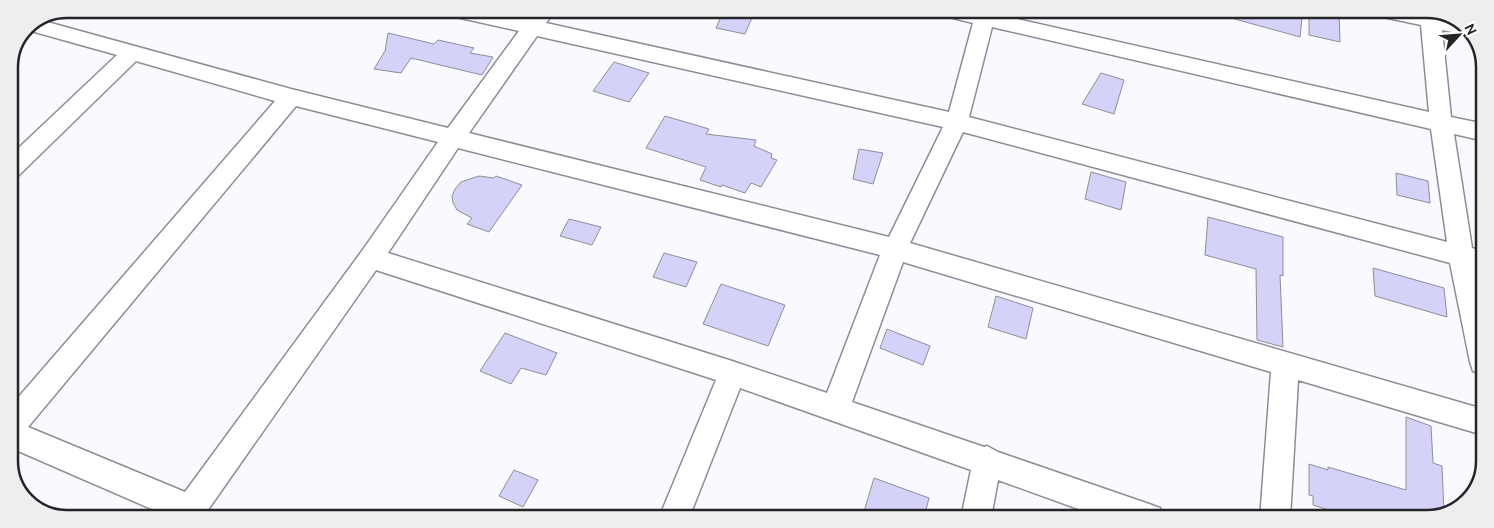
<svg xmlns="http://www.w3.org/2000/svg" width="1494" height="528" viewBox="0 0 1494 528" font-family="Ubuntu,sans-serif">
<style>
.building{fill:#d4d2f8;stroke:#8e8e96}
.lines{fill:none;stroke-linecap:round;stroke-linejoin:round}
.minor-casing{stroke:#8d8d95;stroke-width:3}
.minor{fill:#fff;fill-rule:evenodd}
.rim{fill:none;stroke:#252528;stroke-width:2.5}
</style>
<rect width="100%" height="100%" fill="#f9f9ff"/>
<path class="building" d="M724,10L754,13L745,34L716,28Z
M1232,11H1281L1302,17L1300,37L1231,18Z
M1309,11L1339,12L1340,42L1309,35Z
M388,33L434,44L438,40L474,48L470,53L493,57L482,75L411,58L401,73L374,69L385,51Z
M614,62L649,73L629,102L593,91Z
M1101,73L1124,80L1114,114L1082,104Z
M665,116L709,129L706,134L756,140L754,146L772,154L771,158L777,160L761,187L751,183L745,193L722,185L721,187L700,180L706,167L646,148Z
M859,149L883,153L873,184L853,179Z
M1091,172L1126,182L1121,210L1085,199Z
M1396,173L1428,181L1430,203L1397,195Z
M479,176L494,178L496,176L522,185L489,232L467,224L472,218L457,210L453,203L452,196L455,189L461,182Z
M1208,217L1283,237V276L1280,275L1283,347L1257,340L1256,269L1205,255Z
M569,219L601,227L592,245L560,236Z
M664,253L697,262L686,287L653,277Z
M1373,268L1444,288L1447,317L1375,296Z
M721,284L785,305L768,346L703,324Z
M996,296L1033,308L1026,339L988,327Z
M887,329L930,346L923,365L880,348Z
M505,333L557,353L546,375L521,368L511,384L480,371Z
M1406,417L1431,426L1433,463L1442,466L1444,514L1427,519H1357L1313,505V496L1309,495V464L1328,470V467L1406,490Z
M514,470L538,480L523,507L499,496Z
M874,478L929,498L924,518H862Z"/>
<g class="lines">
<defs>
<path id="minor" d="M444,10H483L528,19L535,10H555L546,23L949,112L973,23L945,16L942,11H996L995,14L1429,112L1421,25L1383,17L1380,12H1440V15L1455,18L1474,33L1468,35L1442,30L1451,117L1485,124V141L1454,134L1472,248L1484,252V272L1477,270L1483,302V374L1473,371L1470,362L1450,263L963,132L910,243L1483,409V435L1298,380L1290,519H1260L1271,372L903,262L852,402L984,447L987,446L998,452L1149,504L1160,508L1164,519H1106L998,480L991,518H961L971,470L740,388L689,518H659L716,380L376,270L203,517H170L9,447V408L275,101L136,61L17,177L9,180V157L117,55L24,29L26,26L40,20L291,89L448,128L519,31L447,15ZM992,27L1431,129L1447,242L969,117ZM537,36L943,127L889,237L469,133ZM296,106L438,142L362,251L185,492L28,427ZM458,148L880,255L827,393L732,361L388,253Z"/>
</defs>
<use href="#minor" class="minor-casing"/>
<use href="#minor" class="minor"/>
</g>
<path d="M0 0H1494V528H0ZM67 18H1427A49 49 0 0 1 1476 67V461A49 49 0 0 1 1427 510H67A49 49 0 0 1 18 461V67A49 49 0 0 1 67 18Z" fill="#eee" fill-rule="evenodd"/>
<path class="rim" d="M67 18H1427A49 49 0 0 1 1476 67V461A49 49 0 0 1 1427 510H67A49 49 0 0 1 18 461V67A49 49 0 0 1 67 18Z"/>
<g transform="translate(1459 35) rotate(64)" stroke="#ffffff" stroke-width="4" paint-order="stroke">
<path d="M0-4L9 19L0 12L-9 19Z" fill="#252528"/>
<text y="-8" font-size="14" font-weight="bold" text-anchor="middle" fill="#252528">N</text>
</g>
</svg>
